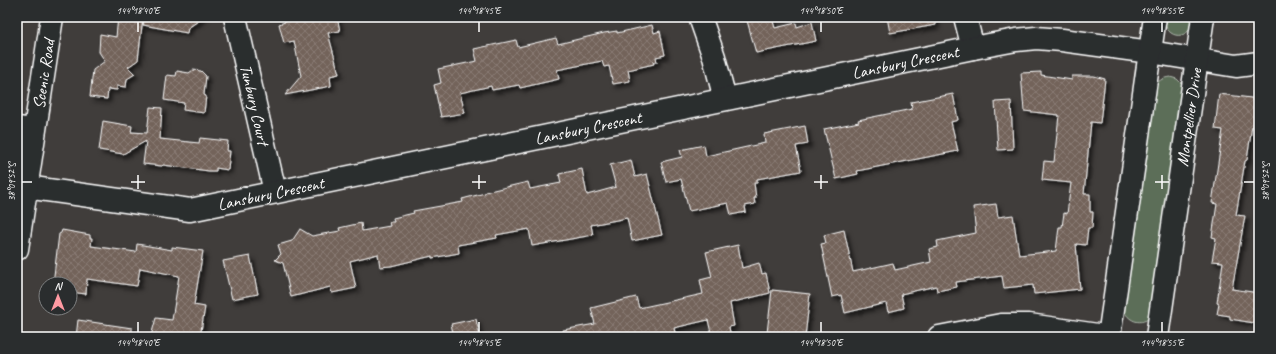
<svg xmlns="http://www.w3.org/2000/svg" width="1276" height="354" viewBox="0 0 1276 354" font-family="Caveat,sans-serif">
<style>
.grass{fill:#5c6e58;stroke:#aeb6ac}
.building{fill:url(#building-cross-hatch);stroke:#fff;filter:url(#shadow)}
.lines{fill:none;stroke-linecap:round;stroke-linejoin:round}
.minor-casing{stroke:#fff;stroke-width:25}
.secondary-casing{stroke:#fff;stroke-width:25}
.minor{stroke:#2a2d2e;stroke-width:22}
.secondary{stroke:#2a2d2e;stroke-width:22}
.ticks{fill:none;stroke:#fff;stroke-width:1.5}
.labels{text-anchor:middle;stroke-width:4;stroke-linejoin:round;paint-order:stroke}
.street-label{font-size:17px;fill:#fff;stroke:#2a2d2e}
.neatline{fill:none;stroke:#fff;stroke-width:1.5}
.ticks-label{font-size:10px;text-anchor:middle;fill:#fff}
</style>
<defs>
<pattern id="building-cross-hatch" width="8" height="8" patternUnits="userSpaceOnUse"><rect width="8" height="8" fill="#73635a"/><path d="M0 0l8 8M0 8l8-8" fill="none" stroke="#887a73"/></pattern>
<filter id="shadow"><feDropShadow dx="3.5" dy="3.5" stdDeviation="2" flood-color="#0009"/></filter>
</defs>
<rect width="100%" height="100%" fill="#403d3b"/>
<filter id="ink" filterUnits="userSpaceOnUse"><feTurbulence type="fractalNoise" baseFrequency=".025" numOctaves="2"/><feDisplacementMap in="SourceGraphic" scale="8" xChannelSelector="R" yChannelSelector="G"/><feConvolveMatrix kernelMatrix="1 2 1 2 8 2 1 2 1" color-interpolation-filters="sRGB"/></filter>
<g filter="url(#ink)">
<path class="grass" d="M1163,17H1195C1191,41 1166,42 1163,17Z
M1170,77L1177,79L1183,85L1150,318C1138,326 1129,320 1123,310L1153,88C1158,81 1162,78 1170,77Z"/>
<path class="building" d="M118,17H143L138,60L128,67L135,74L127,79L126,87L117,86V90L108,89L107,99L90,97L93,70L105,61L99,52L100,34L116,37Z
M144,17H204L188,28L187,33L143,25Z
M284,17H337L340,31L328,33L339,74L330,76L331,86L285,95L301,76L294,41L284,43L279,24L285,22Z
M746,17H762L763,20L772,18L775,28L796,23L797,27L812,22L816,41L756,53Z
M887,17H935L936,25L890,33Z
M652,25L654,33L660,31L665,55L656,57L657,62H653L654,64L628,70L630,81L613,84L609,66L604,67L602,61L557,70L559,79L520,88L519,85L492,90L491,86L460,93L465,113L441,117L434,85L441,83L438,69L477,61L474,49L516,40L518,47L556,38L558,44L604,33L617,31V33Z
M193,70L201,71L206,76L204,95L206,96L204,113L183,110L184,103L164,100L167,75L176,76L177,71L189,73Z
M1041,72V75L1072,80V76H1094L1105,79L1100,123L1091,122L1084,194H1090V212H1093L1092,228H1088L1086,245L1076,244L1080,289L1034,294L1033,285L1004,288L1002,276L956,282L957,287L937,291L936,286L901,294L904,308L888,312L886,303L845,313L841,295L832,297L821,244L826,243L824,235L844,230L853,272L893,263L895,270L931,262L929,249L938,247L937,241L976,233L973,207L996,204L998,217L1013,215L1019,255L1056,251L1059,227H1062L1064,213L1067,214L1071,183L1042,180L1044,161L1054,162L1059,115L1024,111L1021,73Z
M953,94L958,120L951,122L958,151L857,171L858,174L836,179L824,129L859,122L858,120L912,109L911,102Z
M1219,94L1259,99V127L1252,126L1247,160L1245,161L1236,215L1245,216L1232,289L1259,293L1254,323L1230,319V316L1217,314L1219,304L1217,303L1223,262L1212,261L1216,238L1212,237L1217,204L1212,203L1223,130L1215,129Z
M1011,101L1013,149L998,150L995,102Z
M150,107L162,108L160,139L199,143L200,138L228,141L227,151H230L228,170L216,168V171H209L163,165L162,166L143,164L146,141L123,154L99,150L103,121L132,126L131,132L147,133Z
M805,126L808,144L796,146L801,171L757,179V183H754L756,198H754L755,204L745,206L746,212L731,215L728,203L689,211L681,179L666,182L661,162L682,157L680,150L704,145L706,156L765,143L764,134Z
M631,160L635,177L647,174L662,235L632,241L627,218L591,225L593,235L532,246L529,229L496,235L497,238L458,245L459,253L432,258V256L391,266L380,267L378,254L350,261L356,288L332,293L330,287L291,297L283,263L275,260L281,254L278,245L292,241L300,229L312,236L340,231L339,228L361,223L362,231L390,226L389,222H394L393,218L414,213L413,211L463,202L462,199L485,193V192L528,182L530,189L561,183L559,174L582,169L587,195L616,187L610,165Z
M62,230L90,235V238H92L91,246L136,252L137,244L172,250V247L203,251L194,305L205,307L200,337H188L172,334L171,337L151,336L156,318L172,320L179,276L140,268L137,286L87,279L86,294L70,292V284H53L59,234L61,233Z
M738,245L742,268L759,263L762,274L766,273L770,293L730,303L734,326L729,327L731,337H712L708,320L674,328L676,337H564L563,330L595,324L591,308L636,297L639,308L703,294L700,280L712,277L706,252Z
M250,256L258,294L232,299L223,261Z
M772,290L810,294L805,337L767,333Z
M476,319L480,337H454L451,324Z
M78,320L132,328V337H76Z"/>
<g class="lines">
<defs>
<g id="minor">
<path id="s1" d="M235,17L275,192"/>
<path d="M700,17L714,57L725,99"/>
<path d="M965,17L973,48"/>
<path d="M17,128L34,130"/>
<path id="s2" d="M26,187L190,210L973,48L1016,40L1036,38L1062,40L1150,52L1236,66L1259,63"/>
<path d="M939,337L1001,325H1029L1111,337"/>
<path d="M1109,337L1155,17"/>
<path id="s3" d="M1157,337L1203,17"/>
</g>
<g id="secondary">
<path id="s4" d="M17,249L52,17"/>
</g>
</defs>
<use href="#minor" class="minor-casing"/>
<use href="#secondary" class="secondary-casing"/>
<use href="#minor" class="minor"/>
<use href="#secondary" class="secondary"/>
</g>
</g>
<path class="ticks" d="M138,22V32M479,22V32M821,22V32M1162,22V32M138,175V189M479,175V189M821,175V189M1162,175V189M22,182H32M131,182H145M472,182H486M814,182H828M1155,182H1169M1244,182H1254M138,322V332M479,322V332M821,322V332M1162,322V332"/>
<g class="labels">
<g class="street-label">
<text dy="6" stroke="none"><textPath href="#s2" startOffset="896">Lansbury Crescent</textPath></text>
<text dy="6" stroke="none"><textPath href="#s4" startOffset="177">Scenic Road</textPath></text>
<text dy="6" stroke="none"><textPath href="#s1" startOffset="90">Tunbury Court</textPath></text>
<text dy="6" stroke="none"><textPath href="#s3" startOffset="222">Montpellier Drive</textPath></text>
<text dy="6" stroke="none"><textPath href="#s2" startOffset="572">Lansbury Crescent</textPath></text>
<text dy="6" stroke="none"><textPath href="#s2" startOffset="248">Lansbury Crescent</textPath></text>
</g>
</g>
<rect width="1276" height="354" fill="none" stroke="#2a2d2e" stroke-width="44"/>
<g transform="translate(58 296)"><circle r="19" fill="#2a2d2e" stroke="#7f8182"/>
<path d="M0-3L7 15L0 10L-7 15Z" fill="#ff9aa2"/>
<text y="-6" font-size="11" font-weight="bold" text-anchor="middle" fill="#ffffff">N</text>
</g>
<rect x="22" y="22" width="1232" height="310" class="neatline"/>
<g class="ticks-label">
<text x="138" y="14">144°18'40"E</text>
<text x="479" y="14">144°18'45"E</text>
<text x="821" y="14">144°18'50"E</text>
<text x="1162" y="14">144°18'55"E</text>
<text transform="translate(11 182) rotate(-90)" y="4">38°09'52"S</text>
<text transform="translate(1265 182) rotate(-90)" y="4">38°09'52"S</text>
<text x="138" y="346">144°18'40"E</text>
<text x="479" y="346">144°18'45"E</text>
<text x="821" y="346">144°18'50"E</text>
<text x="1162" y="346">144°18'55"E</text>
</g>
</svg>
